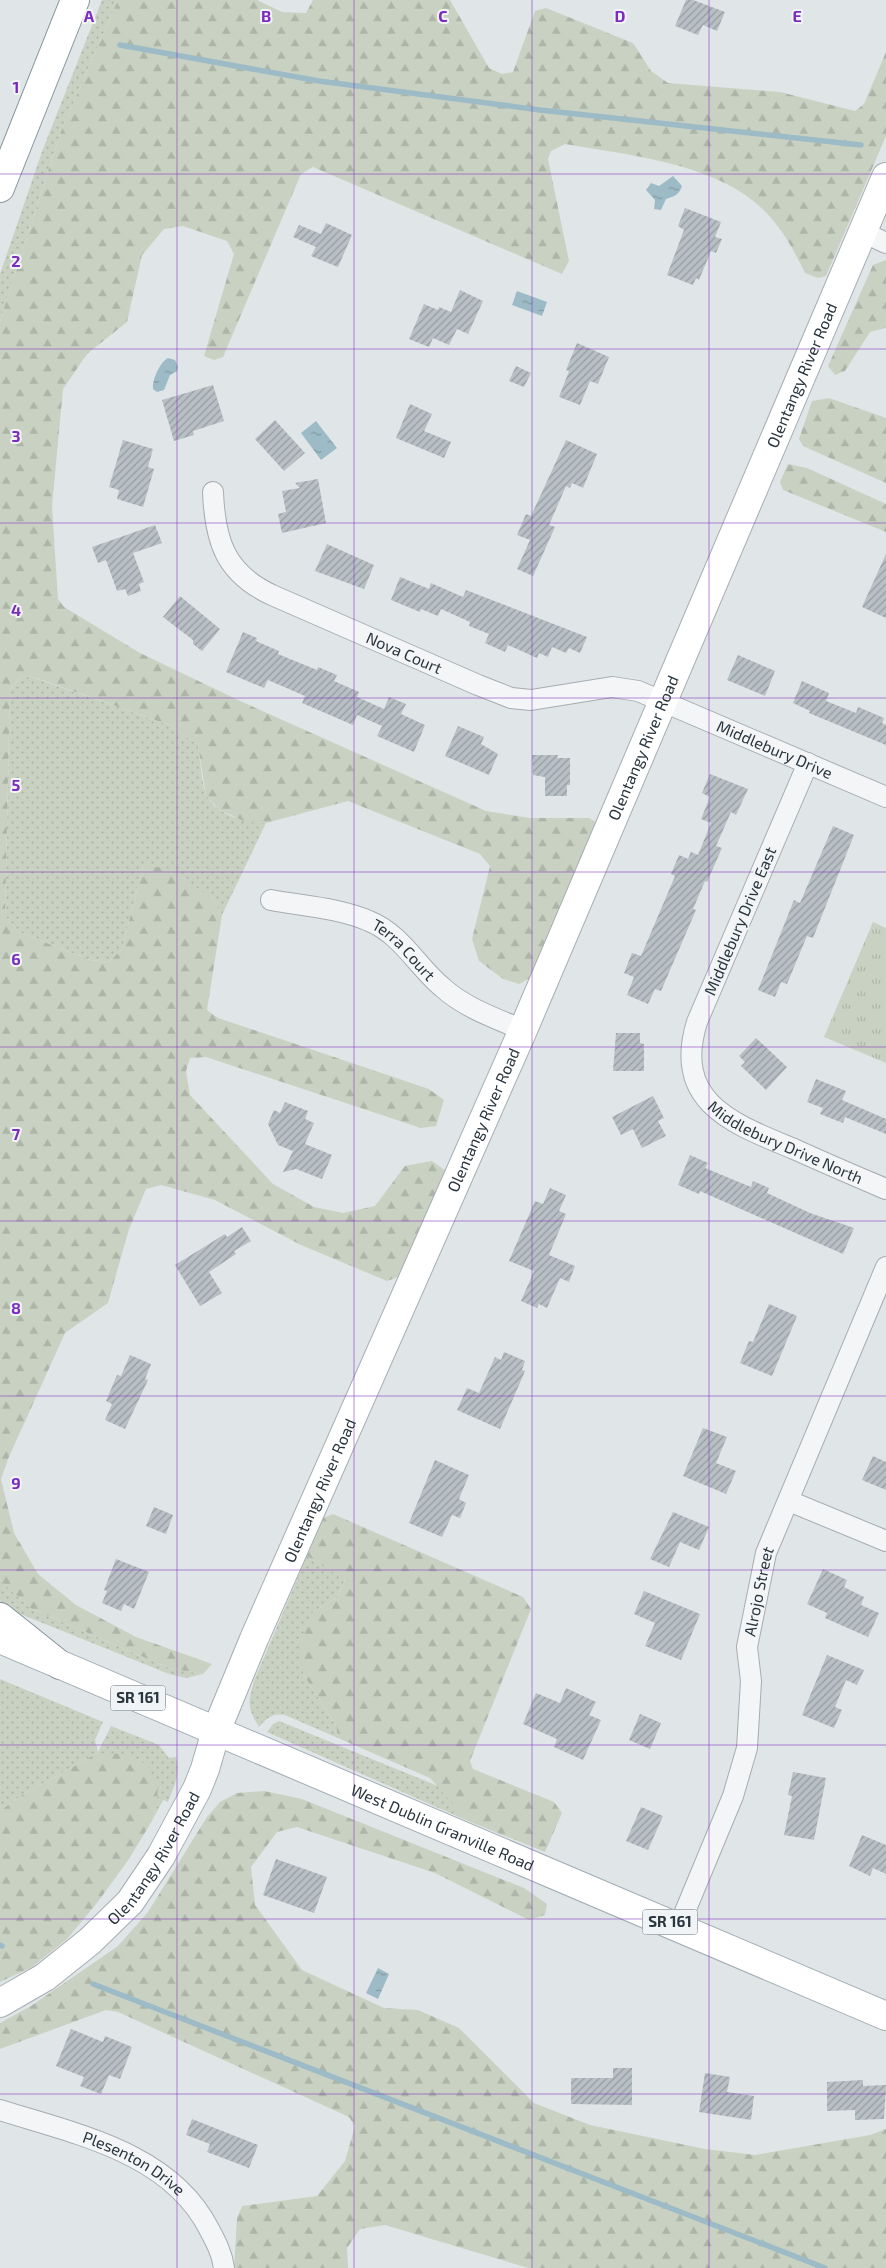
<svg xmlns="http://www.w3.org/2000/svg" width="886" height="2268" viewBox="0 0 886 2268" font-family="'Exo 2',sans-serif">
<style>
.grass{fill:url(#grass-dots)}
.forest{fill:url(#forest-firs)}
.park{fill:url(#park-tufts)}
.water{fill:url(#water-ripples)}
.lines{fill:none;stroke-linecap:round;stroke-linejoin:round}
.stream{stroke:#9dbbc6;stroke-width:5.5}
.building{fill:url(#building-hatch)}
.minor-casing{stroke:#a6adb2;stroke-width:22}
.secondary-casing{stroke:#a6adb2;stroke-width:30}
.primary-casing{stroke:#a0acb3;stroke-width:30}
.motorway-casing{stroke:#88969e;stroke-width:30}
.minor{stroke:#f3f5f7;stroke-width:20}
.secondary{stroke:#fff;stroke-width:28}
.primary{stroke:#fff;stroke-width:28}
.motorway{stroke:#fff;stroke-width:28}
.grid{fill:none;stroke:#7b2cbf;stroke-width:1;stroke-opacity:0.55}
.labels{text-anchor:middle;stroke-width:4;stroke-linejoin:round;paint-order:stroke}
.shield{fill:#f0f4f6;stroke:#656f76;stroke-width:1}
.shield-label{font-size:15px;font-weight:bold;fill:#2a363f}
.street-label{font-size:16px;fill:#2a363f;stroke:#f0f4f6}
.grid-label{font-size:16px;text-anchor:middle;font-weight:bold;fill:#7b2cbf;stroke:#f0f4f6;stroke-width:4;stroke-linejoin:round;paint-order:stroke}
</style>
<defs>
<pattern id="grass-dots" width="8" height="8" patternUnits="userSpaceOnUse" patternTransform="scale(1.25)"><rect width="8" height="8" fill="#c9d2c2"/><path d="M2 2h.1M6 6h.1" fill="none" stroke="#adb5a8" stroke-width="1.8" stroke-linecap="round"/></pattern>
<pattern id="forest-firs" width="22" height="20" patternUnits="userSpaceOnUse" patternTransform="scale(1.25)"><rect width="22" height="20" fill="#c9d2c2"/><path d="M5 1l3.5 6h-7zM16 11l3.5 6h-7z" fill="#adb5a8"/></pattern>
<pattern id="park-tufts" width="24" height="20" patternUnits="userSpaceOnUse" patternTransform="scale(1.25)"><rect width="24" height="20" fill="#c9d2c2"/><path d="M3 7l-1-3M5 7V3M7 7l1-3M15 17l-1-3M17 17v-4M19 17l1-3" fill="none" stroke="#adb5a8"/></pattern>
<pattern id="water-ripples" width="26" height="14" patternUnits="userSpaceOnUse" patternTransform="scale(1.25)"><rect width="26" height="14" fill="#9dbbc6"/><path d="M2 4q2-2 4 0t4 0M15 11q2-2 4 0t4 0" fill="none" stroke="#8099a2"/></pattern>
<pattern id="building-hatch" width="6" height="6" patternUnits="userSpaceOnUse" patternTransform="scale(1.25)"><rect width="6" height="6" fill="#b8c0c5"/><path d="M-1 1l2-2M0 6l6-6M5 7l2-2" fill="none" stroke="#969da1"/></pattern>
</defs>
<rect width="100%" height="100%" fill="#e0e5e8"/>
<path class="grass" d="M102,0H118L60,134L0,321V274L43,149Z
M21,676L32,677L172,726L198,745C200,756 202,788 207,796C218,816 246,822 266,823L222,915L212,898L143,866L122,949L109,962L90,960L19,932L5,916L10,690Z
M307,1556L345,1579L338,1597L313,1612L303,1674L336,1725L338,1738L285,1715C272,1713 267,1718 259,1727C247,1708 248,1702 254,1681Z
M0,1580L30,1608L169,1668L203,1674L186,1678L169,1674L8,1609L0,1602Z
M0,1679L103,1722L95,1740L98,1752L111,1726L159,1745L169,1758L176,1757C181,1775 174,1785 168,1802L163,1800L152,1821L157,1804L98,1753L22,1795L0,1811Z
M279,1721L438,1786L468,1821L267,1732L273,1724Z"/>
<path class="forest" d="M118,0H257L282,12L306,13L313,0H450L489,68L502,74L513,72L535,11L546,8L633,43L651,71L668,83L780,92L855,111L864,104L886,52V136L826,276L818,278L805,273C793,248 779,223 757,204C708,162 627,155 565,144L551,151L548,159L569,261L562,274L313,167L301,174L223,357L214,360L204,356L234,254L227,241L183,226L164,229L142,255L127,322L87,354L63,389L52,506L58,599L64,607L140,653L238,700L486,811L530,818H589L597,823L537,974L519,984L503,979L479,961L472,939L490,866L480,854L348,801L266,823L246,822L220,810L206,796L198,745L172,726L33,677L21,676L10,690L5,916L19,932L90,960L109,962L122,949L143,866L167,868L212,898L222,915L207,1010L218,1018L429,1089L444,1100L436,1126L421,1128L206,1057L190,1058L186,1071L190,1095L273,1184L314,1207L343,1213L375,1206L405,1166L432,1161L446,1171L398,1277L387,1281L301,1245L215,1200L161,1185L146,1189L129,1229L108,1303L65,1333L8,1459L1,1479L14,1533L38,1574L76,1605L136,1637L212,1664L203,1674L169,1668L30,1608L0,1580V321L60,134Z
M886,260V328L870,332L845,371L835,375L828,366L873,265Z
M829,398L886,418V483L803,446L799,439L812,401Z
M788,464L807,468L886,504V532L783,490L780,482Z
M333,1514L523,1597L531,1609L470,1761L473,1769L554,1802L562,1813L545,1852L468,1821L430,1778L338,1738L336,1725L303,1674L299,1644L313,1612L338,1597L345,1580L307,1556L323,1518Z
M98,1753L127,1754L147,1765L158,1784L157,1804L152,1821L129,1859L97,1903L67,1939L32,1967L0,1982V1811L22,1795Z
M264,1791L302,1799L524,1888L547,1904L545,1915L529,1920L435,1873L297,1827L277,1832L251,1867L255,1905L302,1970L384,2008L418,2010L459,2028L534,2103L590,2125L705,2149L755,2155L870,2135L886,2129V2268H528L385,2225L360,2229L347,2248L348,2268H234L237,2218L242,2206L317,2196L345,2161L355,2126L349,2117L118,2012L106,2010L0,2049V2023L31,2006L118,1946L148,1912L207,1817L220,1802L237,1793Z"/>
<path class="park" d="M873,922L886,928V1063L824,1037Z"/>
<path class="water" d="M673,176L682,186C679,195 675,196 666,199L661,210L654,209L655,200L646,190L651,183L659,186Z
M517,291L547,302L542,316L512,305Z
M168,358L175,360L178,367L177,371L170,375L164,390L157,392L153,389C152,380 160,362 168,358Z
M316,421L337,448L321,460L301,433Z
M378,1968L389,1974L378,1999L366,1993Z"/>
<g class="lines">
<path class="stream" d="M120,45L319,81L540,110L861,145
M0,1945L2,1946
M93,1984L825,2268"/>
</g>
<path class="building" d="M686,0H693L725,12L717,31L703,25L698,35L675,26Z
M685,208L721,222L715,237L722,239L716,253L711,251L699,280L696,278L693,285L667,275L684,230L678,226Z
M326,223L352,235L338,267L311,256L316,247L293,237L299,225L321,234Z
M460,290L483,301L468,334L457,329L449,345L433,338L429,347L409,339L424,304L438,310L439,307L451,312Z
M577,343L609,357L598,384L590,381L580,405L559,397L569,371L566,370Z
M516,366L531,373L524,387L509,381Z
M213,385L224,421L193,431L194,435L174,441L162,400Z
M410,404L432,414L424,431L451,442L444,458L396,438Z
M275,420L305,453L284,471L255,439Z
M123,440L153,449L148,467L154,469L143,507L117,499L119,490L109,487Z
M566,440L597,454L583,488L572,483L570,488L566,486L549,525L555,527L533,576L517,569L530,540L517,535L526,514L531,516Z
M318,479L326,523L282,533L278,514L286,512L282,491L300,488L295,483Z
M155,525L162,543L133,553L144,582L139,584L141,591L128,596L125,589L117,591L106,560L98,563L92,547Z
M327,544L374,565L364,589L315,571Z
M886,554V618L862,607Z
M400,577L429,589L431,583L463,597L466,590L587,637L580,653L569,648L566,653L552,647L548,657L539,653L537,658L508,645L505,652L485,643L489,634L469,626L470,622L441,609L438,616L421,609L420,612L391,600Z
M180,596L220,629L202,651L193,644V640L163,617Z
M243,632L257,638L256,641L279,651L278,654L317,670L318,667L337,675L334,681L359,692L357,697L384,709L389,697L406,704L401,714L425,725L414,752L377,736L382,726L357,715L353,725L302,703L305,696L268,680L264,688L226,672Z
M738,655L775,671L765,696L727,680Z
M802,681L829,693L826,701L856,713L858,707L884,718L882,723L886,725V745L809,713L810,711L793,703Z
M458,726L484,737L481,744L498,754L489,775L445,756Z
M532,755H558L557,758H570V785H567V796H545V777L533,775Z
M710,774L748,789L736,815L731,812L716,846L722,848L707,882L705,881L693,909L696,910L661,991L655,989L648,1004L627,995L634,977L624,973L632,953L641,956L675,876L671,874L679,855L688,859L691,852L698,855L711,823L701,819L710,797L702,793Z
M833,826L854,835L813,938L807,936L787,984L781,982L775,997L758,990L794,900L800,903Z
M616,1033H640V1043L644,1044V1071H613Z
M756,1038L787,1067L766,1090L741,1066L745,1062L739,1056Z
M816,1079L846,1091L842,1100L886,1119V1134L845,1117L843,1123L820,1114L823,1108L807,1102Z
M653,1096L664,1118L658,1121L666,1136L642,1148L633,1129L621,1135L612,1117Z
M285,1102L308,1111L305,1119L314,1123L305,1144L332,1155L322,1179L296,1169L283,1172L293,1151L278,1145L268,1124L274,1110L280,1113Z
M690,1155L708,1163L705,1168L751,1187L753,1181L769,1188L767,1193L810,1213L854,1228L843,1254L700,1191L699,1194L678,1185Z
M550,1188L566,1195L559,1211L566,1214L549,1255L575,1266L569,1282L560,1278L547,1308L539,1304L537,1308L521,1301L534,1271L509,1261L535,1201L543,1204Z
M242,1227L251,1241L234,1251L236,1254L209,1272L222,1293L200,1306L175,1265L225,1234L227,1237Z
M769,1304L797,1316L772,1376L740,1363L749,1341L753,1342Z
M504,1352L525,1361L522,1370L525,1371L500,1429L457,1410L467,1388L479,1393L495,1357L501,1360Z
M130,1355L151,1364L145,1379L148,1380L125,1429L105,1420L112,1404L106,1401L117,1375L121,1376Z
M703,1428L727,1437L716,1463L736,1471L726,1494L683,1476Z
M873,1456L886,1462V1490L862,1480Z
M435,1460L469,1475L459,1499L466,1503L460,1518L452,1515L442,1537L409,1523Z
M154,1507L173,1515L166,1534L146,1526Z
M673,1512L709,1527L699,1550L680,1542L669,1567L650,1559Z
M116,1559L149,1572L134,1609L124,1604L121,1611L102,1603L107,1591L104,1590Z
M823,1569L847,1580L844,1587L864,1597L861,1605L879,1613L868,1637L825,1618L827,1613L807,1604Z
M644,1591L700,1614L681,1660L645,1646L655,1623L634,1614Z
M827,1655L864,1670L857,1685L846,1680L835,1707L842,1710L834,1728L802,1715Z
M566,1688L596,1702L589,1715L601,1720L583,1760L554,1747L557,1739L523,1724L536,1693L560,1703Z
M640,1714L661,1723L650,1749L629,1740Z
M793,1772L826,1778L814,1840L784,1835L792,1796L788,1795Z
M641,1807L663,1816L648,1850L626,1841Z
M862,1835L886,1845V1874L873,1868L870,1876L849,1866Z
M276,1859L327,1877L314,1913L263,1895Z
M71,2029L103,2042L105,2036L132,2047L120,2079L109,2075L101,2094L80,2086L84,2077L56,2066Z
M613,2068H632V2105L571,2104V2078H613Z
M705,2073L730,2077L727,2092L754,2096L751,2120L699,2112Z
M863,2080V2086L886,2085L884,2119L855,2120V2110L827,2111V2082Z
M192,2119L258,2145L249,2168L207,2152L210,2144L186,2135Z"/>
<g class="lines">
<defs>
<g id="minor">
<path d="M863,232L886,243"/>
<path id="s1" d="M213,492C215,541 225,573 272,595L478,685L511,698L531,700L612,687L638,691L886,797"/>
<path id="s2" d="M808,763L697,1022C672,1103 734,1124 794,1149C825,1163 855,1176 886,1189"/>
<path id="s3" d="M271,900C303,906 339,908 369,921C401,934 417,966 442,987C465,1008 495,1018 523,1030"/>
<path d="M789,1501L886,1541"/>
<path id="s4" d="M679,1926L733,1796L747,1748L751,1681L747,1647L766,1553L886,1267"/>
<path id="s5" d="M0,2110C75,2134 170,2152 209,2229C216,2242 222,2253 224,2268"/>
</g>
<g id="secondary">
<path id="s6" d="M0,2003L45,1977L90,1941L130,1902L161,1856L197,1789L205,1769L216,1731L254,1639L523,1030L886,177"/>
</g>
<g id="primary">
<path id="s7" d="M0,1639L886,2016"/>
</g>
<path id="motorway" d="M0,188L75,0
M0,1617L60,1665"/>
</defs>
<use href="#minor" class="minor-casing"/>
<use href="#secondary" class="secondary-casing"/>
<use href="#primary" class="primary-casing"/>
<use href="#motorway" class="motorway-casing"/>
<use href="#minor" class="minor"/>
<use href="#secondary" class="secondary"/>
<use href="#primary" class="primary"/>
<use href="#motorway" class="motorway"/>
</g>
<path class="grid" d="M177,0V2268M354,0V2268M532,0V2268M709,0V2268M0,174H886M0,349H886M0,523H886M0,698H886M0,872H886M0,1047H886M0,1221H886M0,1396H886M0,1570H886M0,1745H886M0,1919H886M0,2094H886"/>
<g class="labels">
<g class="shield">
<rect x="110.5" y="1685.5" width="55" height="25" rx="4"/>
<rect x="642.5" y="1909.5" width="55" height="25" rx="4"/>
</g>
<g class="shield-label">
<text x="138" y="1703">SR 161</text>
<text x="670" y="1927">SR 161</text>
</g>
<g class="street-label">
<text dy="6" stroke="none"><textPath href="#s6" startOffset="1835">Olentangy River Road</textPath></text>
<text dy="6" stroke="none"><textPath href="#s1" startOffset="271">Nova Court</textPath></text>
<text dy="6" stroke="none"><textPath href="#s6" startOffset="1430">Olentangy River Road</textPath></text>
<text dy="6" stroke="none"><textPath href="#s1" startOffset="664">Middlebury Drive</textPath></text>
<text transform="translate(740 921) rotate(-67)" y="6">Middlebury Drive East</text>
<text dy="6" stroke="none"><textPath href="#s3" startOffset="146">Terra Court</textPath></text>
<text dy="6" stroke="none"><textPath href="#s6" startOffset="1025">Olentangy River Road</textPath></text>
<text dy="6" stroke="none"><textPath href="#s2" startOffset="454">Middlebury Drive North</textPath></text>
<text dy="6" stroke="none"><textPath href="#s6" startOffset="620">Olentangy River Road</textPath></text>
<text dy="6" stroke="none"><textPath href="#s4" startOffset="349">Alrojo Street</textPath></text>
<text dy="6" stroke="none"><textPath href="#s7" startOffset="481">West Dublin Granville Road</textPath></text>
<text dy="6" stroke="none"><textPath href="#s6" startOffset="215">Olentangy River Road</textPath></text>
<text dy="6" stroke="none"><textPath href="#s5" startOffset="145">Plesenton Drive</textPath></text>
</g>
</g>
<g class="grid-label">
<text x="89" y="22">A</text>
<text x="266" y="22">B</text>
<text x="443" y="22">C</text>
<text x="620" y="22">D</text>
<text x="797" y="22">E</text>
<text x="16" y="93">1</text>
<text x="16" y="267">2</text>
<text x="16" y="442">3</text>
<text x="16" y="616">4</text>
<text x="16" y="791">5</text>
<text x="16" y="965">6</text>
<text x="16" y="1140">7</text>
<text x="16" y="1314">8</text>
<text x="16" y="1489">9</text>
</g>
</svg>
